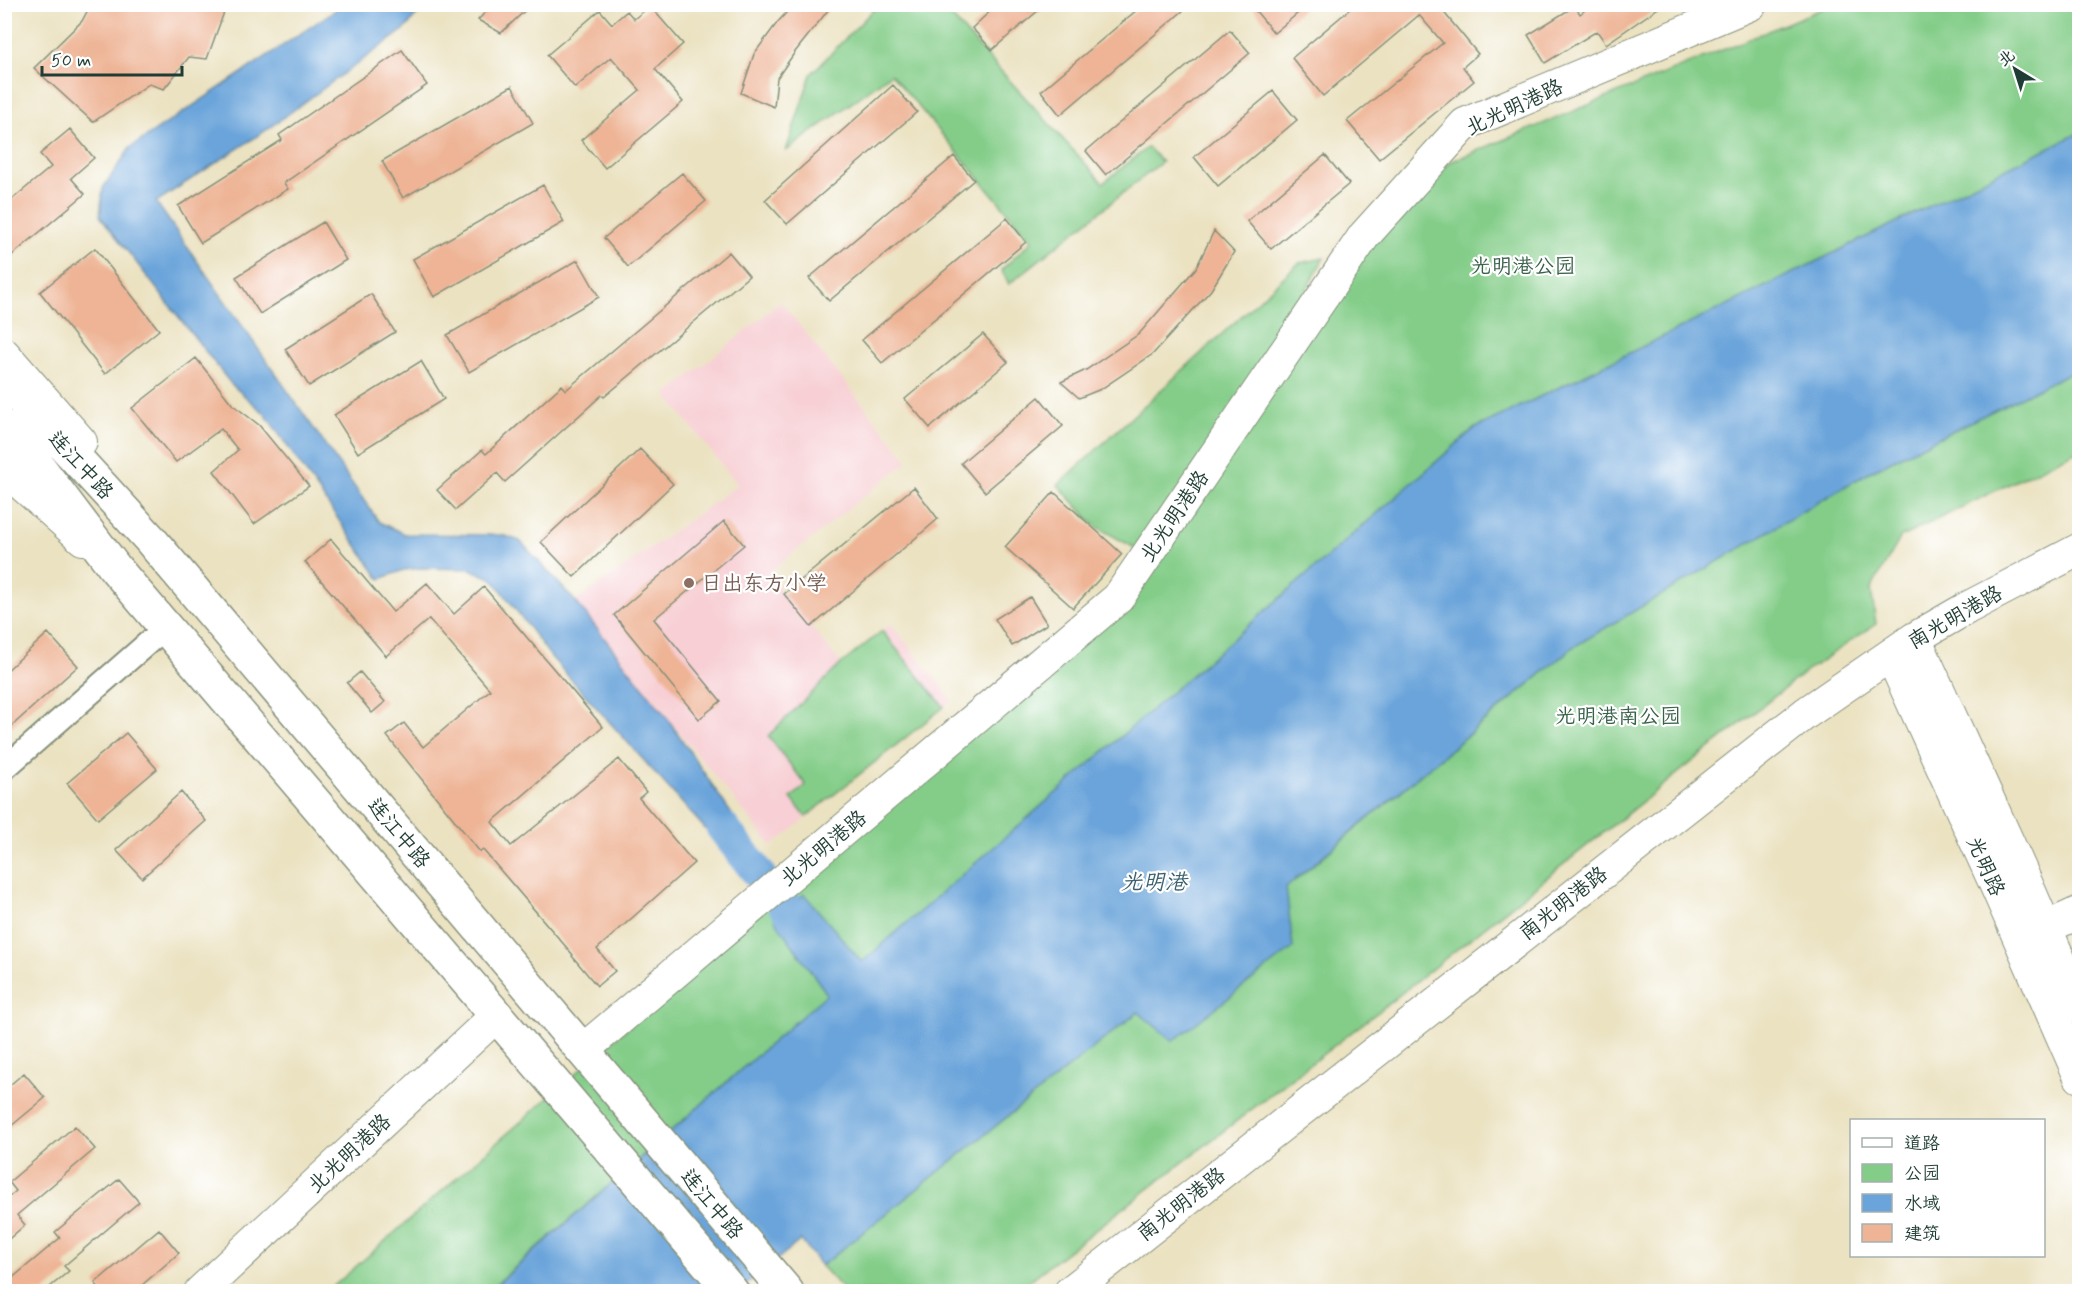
<svg xmlns="http://www.w3.org/2000/svg" width="2084" height="1296" viewBox="0 0 2084 1296" font-family="Mynerve,'LXGW WenKai TC',sans-serif">
<style>
.built{fill:#f7cfd4}
.green{fill:#84cd89;stroke:#52855e;stroke-width:1.5}
.water{fill:#6ba4da;stroke:#457087;stroke-width:1.5}
.lines{fill:none;stroke-linecap:round;stroke-linejoin:round}
.river{stroke:#6ba4da;stroke-width:33}
.building{fill:#eeb495}
.street-casing{stroke:#85907a;stroke-width:26}
.secondary-casing{stroke:#85907a;stroke-width:34}
.highway-casing{stroke:#85907a;stroke-width:36}
.street{stroke:#fff;stroke-width:22}
.secondary{stroke:#fff;stroke-width:32}
.highway{stroke:#fff;stroke-width:33}
.education-dot{fill:#8d6e63;stroke:#fff;stroke-width:2}
.labels{text-anchor:middle;stroke-width:4.5;stroke-linejoin:round;paint-order:stroke}
.street-label{font-size:21px;fill:#1f3d34;stroke:#fff}
.park-label{font-size:21px;fill:#386149;stroke:#fff}
.education-label{font-size:21px;fill:#785e54;stroke:#fff;text-anchor:start}
.water-label{font-size:22px;font-style:italic;fill:#3a616e;stroke:#fff}
</style>
<rect width="100%" height="100%" fill="#fff"/>
<filter id="ink" filterUnits="userSpaceOnUse"><feTurbulence type="fractalNoise" baseFrequency=".0167" numOctaves="2"/><feDisplacementMap in="SourceGraphic" scale="12" xChannelSelector="R" yChannelSelector="G"/><feConvolveMatrix kernelMatrix="1 2 1 2 8 2 1 2 1" color-interpolation-filters="sRGB"/></filter>
<filter id="wash" filterUnits="userSpaceOnUse"><feTurbulence type="fractalNoise" baseFrequency=".008" numOctaves="4" result="noise"/><feDisplacementMap in="SourceGraphic" scale="24" xChannelSelector="R" yChannelSelector="G"/><feGaussianBlur stdDeviation="1.35" result="paint"/><feColorMatrix in="noise" values="0 0 0 0 0 0 0 0 0 0 0 0 0 0 0 0 0 1.4 0 .05"/><feComposite in="paint" operator="in"/></filter>
<g filter="url(#wash)">
<rect width="100%" height="100%" fill="#ebe2c1"/>
<path class="built" d="M781,302L908,461L768,573L841,664L891,624L952,700L772,846L668,719L576,602L738,485L666,395Z"/>
<path class="green" d="M878,5H961L950,15L1103,183L1148,147L1162,162L1009,284L1001,270L1032,241L891,74L786,151L811,74Z
M1831,5H2079V133L1474,429L488,1291L327,1292L754,917L1129,599L1381,228L1450,162Z
M1324,258L1262,369L1140,551L1095,526L1058,485L1299,263Z
M2079,368V450L1901,537L1871,589L1876,624L1804,673L1383,1008L1016,1291H844L821,1266L1138,1012L1573,647L1871,471Z
M882,631L944,707L806,817L791,798L806,785L768,736L841,664Z"/>
<path class="water" d="M343,5H425L405,29L265,131L156,202L379,522L405,534L502,535L520,541L576,602L668,719L753,846L751,863L735,862L551,657L493,579L470,569L422,568L404,570L380,579L265,414L231,384L100,216L103,188L130,148Z
M2079,133V368L1871,471L1573,647L1286,887L1293,948L1173,1041L1138,1012L821,1266L801,1240L738,1291L488,1292L827,994L775,920L804,894L862,962L1474,429Z"/>
<g class="lines">
<path class="river" d="M722,827L759,874
M783,903L815,945"/>
</g>
<g id="blocks">
<path class="building" d="M91,4H227L207,59L189,57L164,89L149,84L93,122L34,68L82,21Z
M493,4H532L501,33L478,20Z
M794,4H833L795,52L777,78L774,107L741,93L754,54L777,23Z
M998,4H1046L992,50L972,28Z
M1144,4H1191L1060,115L1041,91Z
M1250,4H1309L1274,33Z
M1356,4H1437L1478,54L1463,67L1474,81L1379,159L1347,121L1443,43L1419,15L1323,96L1292,58Z
M1593,4H1664L1606,44L1597,31L1545,63L1528,35L1575,6L1580,14Z
M650,6L683,44L655,69L683,102L605,168L581,140L640,90L611,57L575,88L547,55L600,10L612,24L627,11L634,19Z
M1230,30L1250,53L1106,175L1086,151Z
M402,50L427,85L284,183L288,189L201,243L178,206L282,140L279,135Z
M893,85L917,112L787,224L765,200Z
M512,86L533,123L403,198L382,161Z
M1273,91L1297,120L1218,186L1194,157Z
M70,129L94,158L71,178L85,194L4,262V206L51,167L40,154Z
M1325,155L1349,184L1271,249L1247,221Z
M954,156L974,180L829,301L809,278Z
M682,173L706,201L628,267L604,238Z
M543,185L564,222L434,297L413,259Z
M1007,218L1026,242L882,363L862,340Z
M323,222L346,260L260,314L236,277Z
M1214,231L1234,252L1211,290L1153,354L1101,389L1079,398L1061,382L1086,370L1139,334L1196,268Z
M95,248L159,330L105,374L40,292Z
M729,252L749,276L604,397L602,395L505,482L497,473L456,510L437,490L482,450L486,454L562,385L566,390Z
M578,260L599,297L469,372L447,335Z
M371,294L395,332L309,386L285,349Z
M983,334L1008,362L930,428L905,399Z
M196,358L232,404L259,425L309,486L254,524L214,471L238,450L221,429L176,462L132,408Z
M421,361L444,399L358,453L334,415Z
M1039,397L1063,426L985,492L961,463Z
M640,449L673,484L574,577L541,542Z
M914,487L938,519L811,627L784,594Z
M1054,492L1122,554L1073,608L1005,547Z
M724,521L744,545L654,619L721,701L699,719L614,615Z
M331,539L393,612L427,583L454,614L484,587L603,727L492,822L511,846L619,759L646,792L639,798L694,863L597,949L615,971L597,986L572,956L573,955L483,850L480,852L387,736L404,723L423,747L490,690L429,619L386,656L305,562Z
M1030,597L1047,624L1012,646L995,619Z
M48,633L78,666L4,733V673Z
M360,672L385,702L372,713L347,683Z
M126,733L157,769L98,819L67,783Z
M181,792L206,821L142,878L116,850Z
M24,1073L45,1098L4,1132V1090Z
M75,1126L95,1149L17,1215L25,1225L4,1243V1201L16,1191L9,1182Z
M119,1179L139,1202L64,1266L69,1271L44,1292H4V1285L60,1238L55,1232Z
M159,1229L179,1253L134,1292H102L95,1283Z"/>
</g>
</g>
<g filter="url(#ink)">
<use href="#blocks" fill-opacity="0" stroke="#85907a" stroke-width="1.5"/>
<g class="lines">
<defs>
<path id="street" d="M4,769L166,627"/>
<path id="secondary" d="M4,354L81,442
M4,467L17,480L83,539
M1915,638L2022,873L2080,1007
M1891,655L1993,879L2080,1077
M2026,937L2080,912
M583,1050L1118,598L1364,236L1465,124L1751,4
M200,1292L497,1015
M1070,1292L1806,713L1915,638L1967,608L2080,549"/>
<path id="highway" d="M4,380L149,538L787,1292
M4,427L35,462L115,568L732,1292"/>
</defs>
<use href="#street" class="street-casing"/>
<use href="#secondary" class="secondary-casing"/>
<use href="#highway" class="highway-casing"/>
<use href="#street" class="street"/>
<use href="#secondary" class="secondary"/>
<use href="#highway" class="highway"/>
</g>
</g>
<circle class="education-dot" cx="689" cy="583" r="6"/>
<g class="labels">
<g class="street-label">
<text transform="translate(1514 107) rotate(-25)" y="7">北光明港路</text>
<text transform="translate(81 465) rotate(47)" y="7">连江中路</text>
<text transform="translate(1174 516) rotate(-56)" y="7">北光明港路</text>
<text transform="translate(1955 617) rotate(-30)" y="7">南光明港路</text>
<text transform="translate(399 833) rotate(50)" y="7">连江中路</text>
<text transform="translate(823 848) rotate(-40)" y="7">北光明港路</text>
<text transform="translate(1986 866) rotate(66)" y="7">光明路</text>
<text transform="translate(1563 903) rotate(-38)" y="7">南光明港路</text>
<text transform="translate(349 1153) rotate(-43)" y="7">北光明港路</text>
<text transform="translate(712 1204) rotate(50)" y="7">连江中路</text>
<text transform="translate(1181 1204) rotate(-38)" y="7">南光明港路</text>
</g>
<g class="park-label">
<text x="1523" y="273">光明港公园</text>
<text x="1618" y="723">光明港南公园</text>
</g>
<g class="education-label">
<text x="701" y="590">日出东方小学</text>
</g>
<g class="water-label">
<text x="1154" y="889">光明港</text>
</g>
</g>
<rect width="2084" height="1296" fill="none" stroke="#fff" stroke-width="24"/>
<rect x="1850" y="1119" width="195" height="138" fill="#ffffff" stroke="#a5b1ae" stroke-width="1.5"/>
<rect x="1862" y="1138" width="30" height="9" fill="#ffffff" stroke="#a5b1ae" stroke-width="1.5"/>
<text x="1904" y="1149" font-size="18" fill="#1f3d34">道路</text>
<rect x="1862" y="1164" width="30" height="18" fill="#84cd89" stroke="#a5b1ae" stroke-width="1.5"/>
<text x="1904" y="1179" font-size="18" fill="#1f3d34">公园</text>
<rect x="1862" y="1194" width="30" height="18" fill="#6ba4da" stroke="#a5b1ae" stroke-width="1.5"/>
<text x="1904" y="1209" font-size="18" fill="#1f3d34">水域</text>
<rect x="1862" y="1224" width="30" height="18" fill="#eeb495" stroke="#a5b1ae" stroke-width="1.5"/>
<text x="1904" y="1239" font-size="18" fill="#1f3d34">建筑</text>
<g transform="translate(2015 69) rotate(322)" stroke="#ffffff" stroke-width="4.5" paint-order="stroke">
<path d="M0-4.5L10 22L0 15L-10 22Z" fill="#1f3d34"/>
<text y="-9" font-size="16" font-weight="bold" text-anchor="middle" fill="#1f3d34">北</text>
</g>
<path d="M42 66v9h140v-9" fill="none" stroke="#1f3d34" stroke-width="3"/>
<text x="51" y="66" font-size="18" fill="#1f3d34" stroke="#ffffff" stroke-width="4.5" paint-order="stroke">50 m</text>
</svg>
